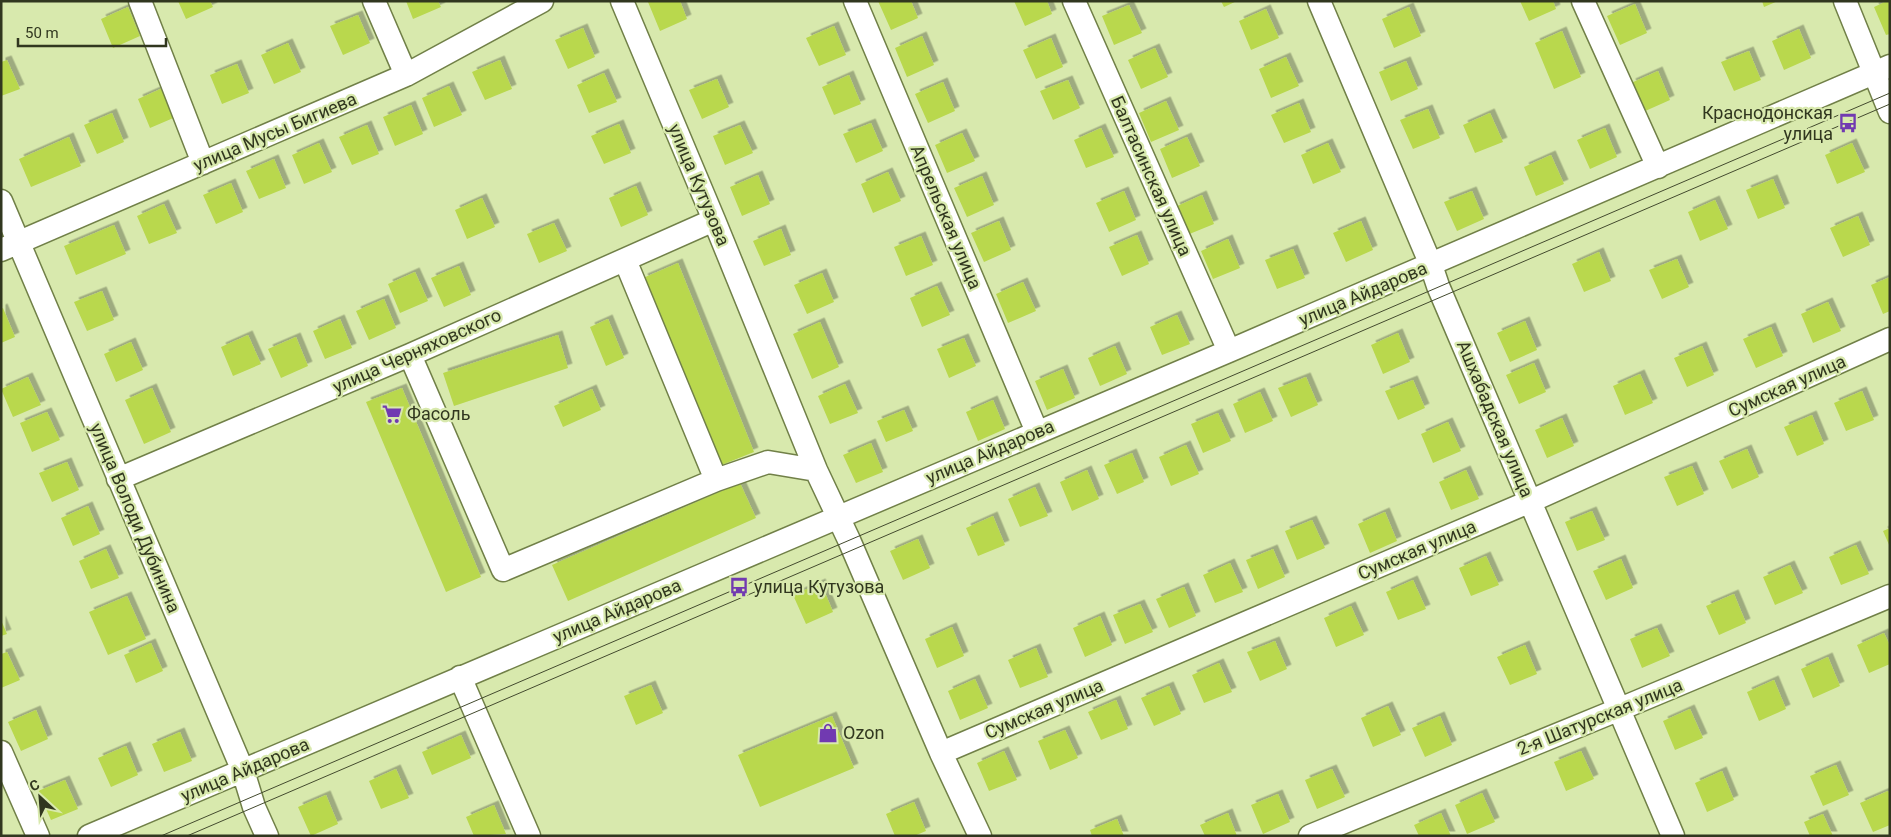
<svg xmlns="http://www.w3.org/2000/svg" width="1891" height="837" viewBox="0 0 1891 837" font-family="Roboto,sans-serif">
<style>
.building{fill:#b9d84e;filter:url(#shadow)}
.lines{fill:none;stroke-linecap:round;stroke-linejoin:round}
.minor-casing{stroke:#718048;stroke-width:25}
.minor{stroke:#fff;stroke-width:22}
.tram{stroke:#434a2e;stroke-width:1}
.labels{text-anchor:middle;stroke-width:4.5;stroke-linejoin:round;paint-order:stroke}
.poi-label{font-size:18px;fill:#31371f;stroke:#d8e9ad;text-anchor:start}
.street-label{font-size:18px;fill:#31371f;stroke:#d8e9ad}
</style>
<defs>
<filter id="shadow"><feDropShadow dx="4.5" dy="-4.5" stdDeviation="0" flood-color="#0004"/></filter>
</defs>
<rect width="100%" height="100%" fill="#d8e9ad"/>
<path class="building" d="M178,1H210L213,7L186,19Z
M406,1H438L441,7L413,19Z
M650,1H680L687,19L660,31L648,2Z
M878,1H911L918,18L891,30Z
M1014,1H1047L1052,14L1025,26Z
M1221,1H1237L1224,7Z
M1520,1H1553L1556,9L1529,21Z
M1762,1H1778L1764,7Z
M1887,1H1890V34L1886,35L1874,7Z
M1635,4L1647,33L1620,45L1607,16Z
M1129,5L1142,33L1114,45L1102,16Z
M128,7L140,36L113,48L101,19Z
M1409,7L1421,36L1394,48L1382,19Z
M1266,9L1279,38L1251,50L1239,21Z
M358,15L370,43L343,55L330,26Z
M834,26L846,55L819,66L806,38Z
M583,28L595,57L568,69L555,40Z
M1799,29L1811,58L1784,70L1772,41Z
M1562,31L1581,77L1554,89L1535,43Z
M922,36L934,65L907,77L895,48Z
M1051,38L1063,67L1036,79L1023,50Z
M288,43L301,72L274,84L261,55Z
M1155,48L1168,77L1141,89L1128,60Z
M1749,51L1761,80L1734,91L1721,62Z
M1286,57L1299,86L1271,98L1259,69Z
M7,60L20,89L1,96V62Z
M500,60L512,89L485,100L472,72Z
M1406,61L1418,89L1391,101L1379,72Z
M237,64L249,93L222,104L210,75Z
M1658,71L1670,100L1643,112L1631,83Z
M604,73L617,102L589,113L577,85Z
M849,75L861,104L834,115L822,87Z
M717,79L729,107L702,119L689,90Z
M1068,80L1080,108L1053,120L1040,91Z
M943,82L955,111L928,123L915,94Z
M449,86L462,115L434,127L422,98Z
M165,87L178,116L150,128L138,99Z
M1166,101L1179,130L1151,142L1139,113Z
M1299,103L1311,132L1284,143L1271,115Z
M411,105L423,134L395,146L383,117Z
M1428,109L1440,138L1413,149L1400,120Z
M112,113L124,142L97,154L84,125Z
M1490,113L1503,142L1475,153L1463,125Z
M871,123L883,151L856,163L843,134Z
M619,124L631,153L604,164L591,136Z
M367,125L379,154L352,165L339,137Z
M740,125L753,153L725,165L713,136Z
M1101,128L1114,157L1086,168L1074,140Z
M1605,128L1617,157L1590,169L1577,140Z
M962,133L975,161L947,173L935,145Z
M69,137L81,166L31,187L19,159Z
M1187,137L1200,166L1172,178L1160,149Z
M319,143L332,172L304,184L292,155Z
M1328,143L1341,172L1313,184L1301,155Z
M1852,143L1865,172L1837,184L1825,155Z
M1551,155L1564,184L1536,196L1524,167Z
M274,159L286,188L259,199L246,171Z
M888,172L901,201L873,213L861,184Z
M758,175L770,204L742,216L730,187Z
M982,176L994,205L967,217L954,188Z
M1773,179L1785,208L1758,219L1746,190Z
M231,183L243,212L216,224L203,195Z
M636,186L648,215L621,227L609,198Z
M1124,191L1136,220L1109,232L1096,203Z
M1472,191L1484,219L1457,231L1444,202Z
M1202,195L1214,224L1187,235L1175,207Z
M482,198L495,227L467,239L455,210Z
M1715,200L1728,229L1700,241L1688,212Z
M164,204L177,233L149,244L137,216Z
M1858,216L1870,245L1843,257L1830,228Z
M999,221L1011,250L984,262L971,233Z
M1361,221L1373,250L1346,262L1333,233Z
M554,223L567,251L539,263L527,234Z
M114,225L126,254L76,275L64,246Z
M781,229L791,255L764,266L753,241Z
M1137,235L1149,264L1122,276L1109,247Z
M921,236L933,265L906,276L894,247Z
M1228,239L1240,268L1213,279L1201,251Z
M1293,249L1305,278L1277,289L1265,260Z
M1599,252L1611,281L1584,292L1572,264Z
M1677,259L1689,287L1662,299L1649,270Z
M678,263L754,452L719,466L643,278Z
M459,266L471,295L444,307L431,278Z
M415,272L428,301L400,313L388,284Z
M822,273L834,302L807,314L794,285Z
M1890,277V311L1883,314L1871,285Z
M1023,282L1036,311L1008,323L996,294Z
M937,286L950,315L922,327L910,298Z
M102,291L114,320L87,331L74,302Z
M384,299L396,328L369,340L356,311Z
M1828,302L1841,331L1813,343L1801,314Z
M3,308L15,337L1,343V309Z
M1177,315L1190,344L1162,355L1150,327Z
M340,319L352,348L325,359L313,331Z
M608,319L624,358L606,366L590,327Z
M1525,321L1537,350L1510,362L1497,333Z
M820,322L839,367L812,379L793,334Z
M1771,327L1783,356L1756,368L1743,339Z
M1398,333L1410,362L1383,374L1371,345Z
M248,335L261,364L233,376L221,347Z
M558,335L568,368L454,406L443,373Z
M296,337L308,366L281,378L268,349Z
M964,338L976,366L949,378L937,349Z
M131,342L143,370L116,382L104,354Z
M1115,346L1127,374L1100,386L1088,358Z
M1702,346L1714,375L1687,387L1674,358Z
M1534,363L1546,392L1519,404L1506,375Z
M1063,369L1075,398L1047,410L1035,381Z
M1640,374L1653,403L1625,415L1613,386Z
M28,377L41,405L13,417L1,389Z
M1306,377L1318,405L1291,417L1278,388Z
M1413,380L1425,408L1398,420L1385,391Z
M845,384L858,413L830,424L818,396Z
M152,388L171,432L144,444L125,400Z
M402,388L481,577L446,592L366,402Z
M592,389L601,410L563,427L554,406Z
M1862,391L1874,420L1846,431L1834,403Z
M1260,392L1273,421L1245,433L1233,404Z
M993,400L1005,429L978,441L966,412Z
M904,410L913,431L886,442L877,421Z
M47,412L60,440L32,452L20,423Z
M1218,413L1231,441L1203,453L1191,424Z
M1812,415L1824,444L1797,456L1784,427Z
M1562,418L1574,446L1547,458L1535,430Z
M1448,422L1461,451L1433,463L1421,434Z
M871,443L883,472L856,483L843,455Z
M1186,445L1199,474L1171,486L1159,457Z
M1747,449L1759,477L1732,489L1719,461Z
M1132,453L1144,482L1117,494L1104,465Z
M67,462L79,490L52,502L39,473Z
M1692,466L1704,494L1677,506L1664,477Z
M1087,470L1099,499L1072,511L1060,482Z
M1466,470L1479,499L1451,510L1439,482Z
M740,483L756,518L568,601L552,565Z
M1035,487L1048,516L1020,527L1008,499Z
M88,506L100,534L73,546L61,518Z
M1592,511L1605,540L1577,551L1565,522Z
M1385,512L1397,541L1370,553L1358,524Z
M993,516L1005,545L978,556L966,528Z
M1312,520L1325,548L1297,560L1285,531Z
M1890,528V547L1883,531Z
M918,539L930,568L903,580L890,551Z
M1856,545L1869,574L1841,585L1829,557Z
M106,549L119,578L91,589L79,561Z
M1273,549L1285,577L1258,589L1246,560Z
M1486,556L1499,585L1471,596L1459,568Z
M1621,559L1633,588L1606,600L1593,571Z
M1230,563L1243,592L1215,603L1203,575Z
M1790,565L1803,593L1775,605L1763,577Z
M1413,580L1426,609L1398,620L1386,592Z
M821,583L833,612L806,624L793,595Z
M1184,587L1196,616L1169,628L1156,599Z
M1734,594L1746,623L1719,635L1706,606Z
M127,596L146,639L108,655L89,612Z
M1140,604L1153,632L1125,644L1113,615Z
M1351,606L1364,635L1336,647L1324,618Z
M1100,616L1112,645L1085,657L1073,628Z
M1,620L7,634L1,636Z
M952,627L964,656L937,668L925,639Z
M1657,628L1670,656L1642,668L1630,639Z
M1884,633L1890,646V664L1869,673L1857,645Z
M1275,641L1287,669L1260,681L1247,652Z
M151,643L163,671L136,683L124,655Z
M1525,645L1537,674L1510,685L1497,657Z
M1036,648L1048,677L1020,688L1008,660Z
M7,652L20,680L1,688V654Z
M1828,657L1840,686L1813,698L1801,669Z
M1219,663L1232,692L1204,703L1192,675Z
M975,679L988,708L960,720L948,691Z
M1774,680L1786,709L1759,721L1747,692Z
M651,685L663,713L636,725L624,696Z
M1169,686L1181,714L1154,726L1141,698Z
M1116,700L1128,729L1101,740L1088,712Z
M1388,706L1401,735L1373,747L1361,718Z
M1690,709L1703,738L1675,750L1663,721Z
M36,710L48,739L21,751L8,722Z
M832,716L854,768L760,807L738,755Z
M1440,716L1452,745L1425,757L1412,728Z
M1065,730L1078,758L1050,770L1038,741Z
M180,732L192,761L164,772L152,744Z
M461,735L471,758L432,775L422,752Z
M126,746L138,775L111,787L98,758Z
M1004,751L1017,780L989,791L977,763Z
M1581,751L1594,779L1566,791L1554,762Z
M1836,765L1849,795L1823,806L1810,776Z
M396,769L409,798L381,809L369,781Z
M1332,769L1345,797L1317,809L1305,780Z
M1722,771L1734,800L1707,812L1695,783Z
M65,780L78,809L51,820L38,791Z
M1888,791L1890,796V825L1873,832L1860,803Z
M1482,793L1495,822L1467,834L1455,805Z
M1278,794L1290,822L1263,834L1251,805Z
M326,795L338,824L311,836L298,807Z
M914,802L926,831L914,836H895L886,814Z
M494,805L506,834L474,836L466,817Z
M1228,813L1237,836H1205L1200,825Z
M1441,813L1451,836H1419L1414,825Z
M1823,814L1833,836H1810L1804,822Z
M1117,819L1124,836H1092L1090,830Z"/>
<g class="lines">
<defs>
<path id="minor" d="M140,1L203,163
M374,1L406,75
M622,1L714,220L816,470L849,540L941,753L980,836
M855,1L1037,432
M1074,1L1229,351
M1319,1L1431,265L1438,286L1673,836
M1583,1L1658,167
M1845,1L1890,112
M1,201L243,771L254,807L267,836
M1,250L406,75L542,1
M625,260L716,480
M410,355L503,570L716,480L768,462L816,470
M118,479L410,355L714,220
M460,677L529,836
M1,752L38,836
M941,753L1531,501L1890,339
M89,836L1229,351L1890,66
M1310,836L1620,709L1890,596"/>
</defs>
<use href="#minor" class="minor-casing"/>
<use href="#minor" class="minor"/>
<path class="tram" d="M161,836L1890,93
M187,836L1890,104"/>
</g>
<defs>
<symbol id="bus-bare" viewBox="-9 -9 18 18"><path d="M-5-6H5V4H4V6H2V4H-2V6H-4V4H-5ZM-3.5-4V0h7V-4ZM-3.5 1.2v1.5H-2V1.2ZM2 1.2v1.5H3.5V1.2Z" fill="#713ab1" stroke="#d8e9ad" stroke-width="2.5" paint-order="stroke"/></symbol>
<symbol id="supermarket-bare" viewBox="-9 -9 18 18"><path d="M-6-5.5h2.5l.6 2H6L4.5 2H-2.5L-4.4-4H-6ZM-1.5 3.2a1.3 1.3 0 1 0 .1 0ZM3 3.2a1.3 1.3 0 1 0 .1 0Z" fill="#713ab1" stroke="#d8e9ad" stroke-width="2.5" paint-order="stroke"/></symbol>
<symbol id="shop-bare" viewBox="-9 -9 18 18"><path d="M-5-2.5h2.3a2.7 3.5 0 0 1 5.4 0H5L5.5 6h-11ZM-1.5-2.5h3a1.5 2.3 0 0 0-3 0Z" fill="#713ab1" stroke="#d8e9ad" stroke-width="2.5" paint-order="stroke"/></symbol>
</defs>
<g fill-rule="evenodd">
<use href="#bus-bare" x="1834" y="109" width="28" height="28"/>
<use href="#supermarket-bare" x="378" y="400" width="28" height="28"/>
<use href="#bus-bare" x="725" y="573" width="28" height="28"/>
<use href="#shop-bare" x="814" y="719" width="28" height="28"/>
</g>
<g class="labels">
<g class="poi-label">
<text x="1833" y="119" text-anchor="end">Краснодонская<tspan x="1833" dy="21">улица</tspan></text>
<text x="407" y="420">Фасоль</text>
<text x="754" y="593">улица Кутузова</text>
<text x="843" y="739">Ozon</text>
</g>
<g class="street-label">
<text transform="translate(275 132) rotate(-23)" y="6">улица Мусы Бигиева</text>
<text transform="translate(1151 176) rotate(66)" y="6">Балтасинская улица</text>
<text transform="translate(699 185) rotate(67)" y="6">улица Кутузова</text>
<text transform="translate(946 217) rotate(67)" y="6">Апрельская улица</text>
<text transform="translate(1363 294) rotate(-23)" y="6">улица Айдарова</text>
<text transform="translate(417 351) rotate(-24)" y="6">улица Черняховского</text>
<text transform="translate(1787 386) rotate(-24)" y="6">Сумская улица</text>
<text transform="translate(1495 419) rotate(67)" y="6">Ашхабадская улица</text>
<text transform="translate(990 452) rotate(-23)" y="6">улица Айдарова</text>
<text transform="translate(135 518) rotate(67)" y="6">улица Володи Дубинина</text>
<text transform="translate(1417 550) rotate(-23)" y="6">Сумская улица</text>
<text transform="translate(617 611) rotate(-23)" y="6">улица Айдарова</text>
<text transform="translate(1044 709) rotate(-23)" y="6">Сумская улица</text>
<text transform="translate(1600 717) rotate(-22)" y="6">2-я Шатурская улица</text>
<text transform="translate(245 770) rotate(-23)" y="6">улица Айдарова</text>
</g>
</g>
<rect width="1891" height="837" fill="none" stroke="#31371f" stroke-width="5"/>
<g transform="translate(40 797) rotate(334)" stroke="#d8e9ad" stroke-width="4" paint-order="stroke">
<path d="M0-4L9 19L0 12L-9 19Z" fill="#31371f"/>
<text y="-8" font-size="14" font-weight="bold" text-anchor="middle" fill="#31371f">С</text>
</g>
<path d="M18 38v8h148v-8" fill="none" stroke="#31371f" stroke-width="2.5"/>
<text x="25" y="38" font-size="15" fill="#31371f" stroke="#d8e9ad" stroke-width="4" paint-order="stroke">50 m</text>
</svg>
